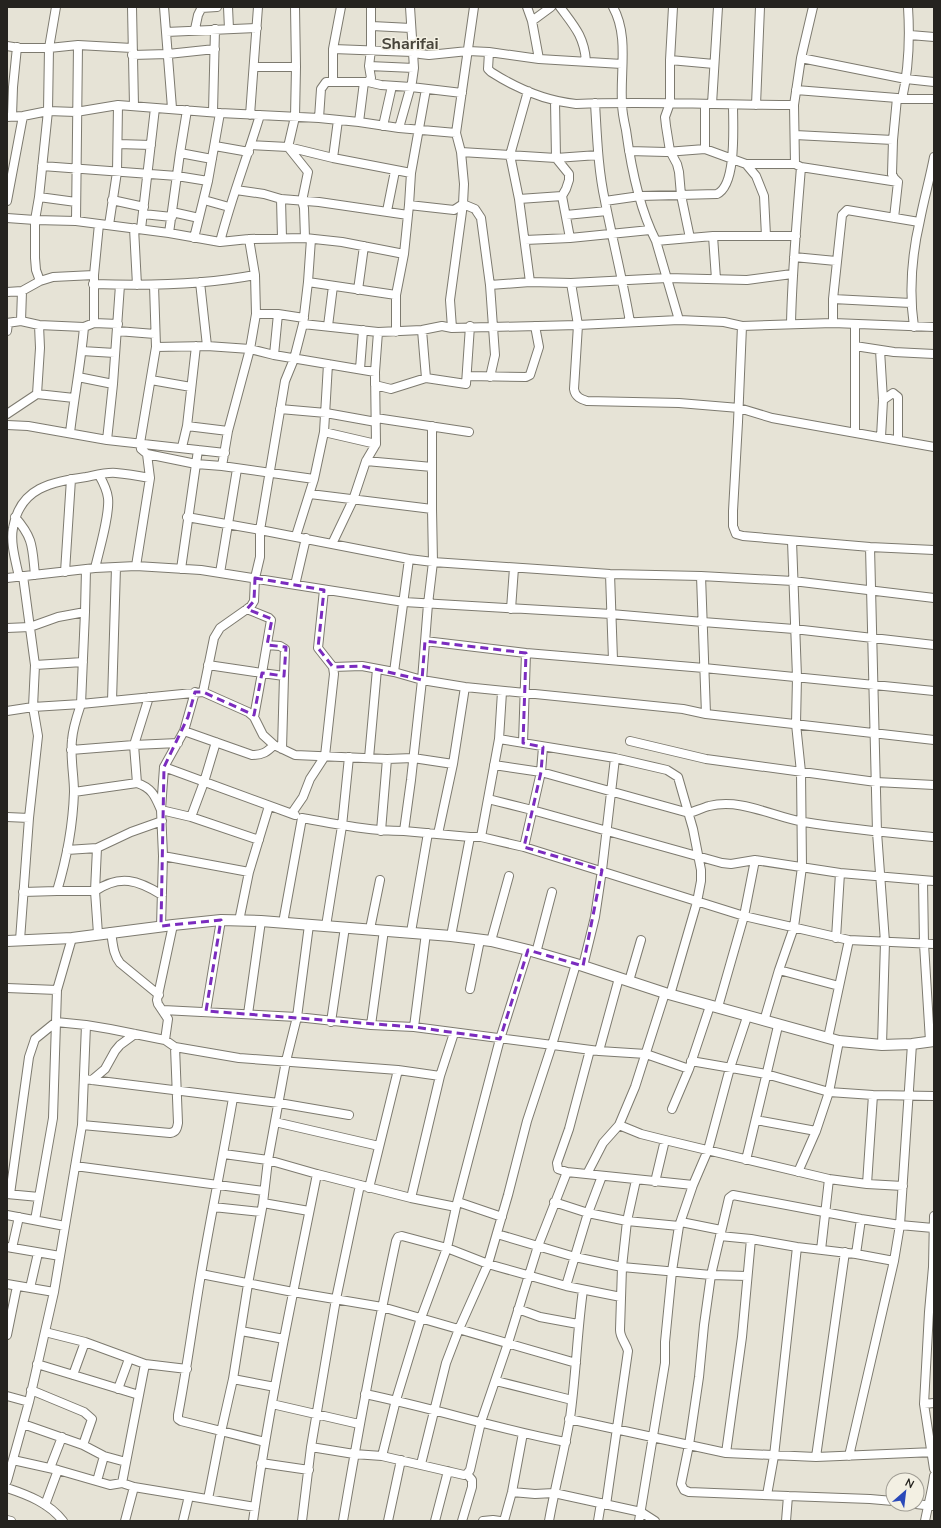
<svg xmlns="http://www.w3.org/2000/svg" width="941" height="1528" viewBox="0 0 941 1528" font-family="'Nunito Sans',sans-serif">
<style>
.lines{fill:none;stroke-linecap:round;stroke-linejoin:round}
.minor-casing{stroke:#7d7a6f;stroke-width:10}
.tertiary-casing{stroke:#7d7a6f;stroke-width:12}
.minor{stroke:#fff;stroke-width:8}
.tertiary{stroke:#fff;stroke-width:10}
.marked{fill:none;stroke:#7b2cbf;stroke-width:3;stroke-dasharray:8 5;stroke-linejoin:round}
.labels{text-anchor:middle;stroke-width:3;stroke-linejoin:round;paint-order:stroke}
.district-label{font-size:16px;font-weight:bold;fill:#48453b;stroke:#f3f0e3}
</style>
<rect width="100%" height="100%" fill="#e6e3d6"/>
<g class="lines">
<defs>
<path id="minor" d="M132,7L134,106
M164,7L172,108
M228,7L229,29
M527,7L532,21L539,59
M560,7C574,26 584,36 586,61
M613,7C629,36 620,71 622,103C622,112 624,121 626,130C631,167 639,208 656,241L679,320
M673,7L670,60V103L665,117L666,126L670,151L677,164L679,172L681,195L690,238
M908,7C910,38 909,68 902,99H934
M201,8L217,7
M532,21L551,7
M372,26L411,28
M195,29L198,15L202,7
M166,32L257,28
M910,35L934,37
M7,46L19,48H49L78,45L132,48
M333,49L413,52L420,54L429,55L468,51L489,52L539,59L622,64
M489,52L488,69L491,72C516,88 546,101 576,104C649,101 721,105 794,105
M132,55L168,54L215,49
M801,58L906,79L934,82
M670,60L714,64
M369,66L414,68
M255,67H296
M333,81V49L341,7
M368,82L371,78L369,66L371,50V7
M796,90L897,98
M528,91L510,155L519,199L530,282
M555,101L556,158L569,174V180L566,189L562,196L570,238
M595,103C597,136 598,169 605,201C613,242 623,281 630,322
M712,104L718,7
M756,105L760,7
M213,112L215,29
M250,115L258,7
M12,116L13,87L17,47
M7,117L23,116L48,111L76,112L118,105L220,113L319,118L359,122L399,128L456,133
M319,118L321,89L326,82H368L381,85L411,87L462,93
M359,122L364,82
M383,126L392,86
M399,128L412,82L414,68L410,7
M795,135L893,140
M118,144L151,145
M251,145L288,147L333,158L411,173
M215,146L249,152
M288,147L295,117L296,67L295,7
M288,147L308,172L302,201L304,208L305,238
M705,149V104
M629,151L666,152L705,149L746,164L756,176L764,196L766,236
M461,152L556,158L598,155
M180,153L212,159
M333,158L338,120
M746,164H795L801,167L898,182
M795,164L794,105L801,58L813,7
M42,166L177,176L208,181
M236,190L264,194L281,199L319,202L408,215
M39,197L76,202
M281,199L282,238
M519,199L562,196
M112,200L144,207
M204,200L229,207
M7,201L23,116
M605,201L640,196L717,194C737,185 733,125 733,105
M463,204L475,209L481,218L490,285L495,355L490,377
M409,205L454,210L463,204
M387,211L395,171
M172,212L199,218
M143,214L172,217
M566,215L607,211
M7,218L35,220L76,221L169,233L220,242L249,239L305,238L342,242L404,254
M894,218L898,182L894,178L892,174L893,140L897,98L902,99
M76,221L78,45
M109,225L117,172L118,105
M134,228L137,285
M141,229L155,108
M169,233L180,153L187,110
M713,236L716,279
M194,238L208,181L220,113
M525,240L570,238L650,230
M656,241L713,236H796
M220,242C231,199 247,158 260,115
M794,257L836,261
M40,281L36,270L35,258V220L39,197L48,111L49,48L56,7
M200,282L207,346
M308,282L396,295L404,254L409,205L411,173L426,89
M571,283L578,325L574,389C575,397 581,399 587,401L679,403L739,408L772,418L934,447
M93,284C147,286 203,285 255,275
M154,285L156,347L140,443L141,449L147,454L196,464L222,466L314,479
M490,285L530,282L571,283L667,278L747,280L792,274
M358,290L364,246
M7,292L22,291L40,281L53,277L94,275
M396,295V332
M833,299L911,303
M256,314H278L304,318
M21,321L22,291
M7,323L21,321L39,325L84,327L94,323L118,324
M94,323V275L99,224
M833,323V299L842,215L847,210L919,222
M303,324L378,332L422,330L442,326L452,328L578,325L679,320L724,322L742,326L833,323L934,327
M791,324C792,271 797,219 801,167
M855,324V432
M39,325L40,348L37,394L74,398
M328,326L333,286
M742,326L738,422L733,511V526L736,534L743,536L870,547L934,550
M914,327C909,292 912,254 920,220C924,199 930,178 934,157
M452,328L450,300L463,204L464,184L461,152L456,133L474,7
M422,330L426,378
M7,331L8,323
M117,331L155,334
M855,346L894,352L934,354
M156,347L207,346L250,349L274,355L375,372V385L391,389L426,378L466,384L470,326
M880,350L883,400L881,437
M82,351L115,353
M274,355L278,314
M360,369L363,330
M467,376L526,377L530,375L539,347L535,326
M78,377L113,384
M151,380L191,387
M883,400L893,393L898,397V440
M280,409L326,413L376,422
M7,414L37,394
M376,418L469,432
M7,425L28,426L107,440L225,453
M187,426L228,431
M432,426V509L433,562L428,604L422,680L411,780L404,831L470,837H481
M324,432L376,444
M70,433C74,397 81,363 84,327
M107,440L113,384L120,285
M182,447L187,426L196,346
M366,461L432,467
M222,466L228,431L250,349L256,314L255,275L249,239
M310,494L432,509
M15,517C34,539 32,547 35,575
M187,517L260,530L409,559L433,562L610,574L701,576L793,581L934,598
M296,536L314,479L324,432L328,364
M332,544L353,500L366,461L376,444L375,372L378,332
M870,547L877,832L885,942L882,1045
M409,559L394,672L422,680L465,687L683,709L706,714L934,740
M136,566L150,478L147,454
M95,568C99,551 110,514 108,498C107,489 103,482 99,475
M181,569L198,450
M65,572L71,479
M220,573L237,469
M610,574L613,660
M701,576L706,714
M19,577C16,562 10,543 13,528C20,487 52,482 86,477C96,475 107,472 116,473C127,474 139,476 150,478
M7,578L95,568L136,566L201,570L404,602L611,614L703,622L794,629L934,645
M295,585L306,538
M247,609L269,618L271,620L262,673L284,676L282,749
M511,609L514,568
M7,628L30,627L58,617L85,612L86,569
M425,641L526,653L704,668L934,691
M267,645L280,646L285,649L284,676
M35,665L83,662
M208,665L262,673L254,717
M333,667L362,666L394,672
M203,692L214,638L220,628L247,609L251,606L254,601L255,578L260,557V530L285,381L294,359L303,324L308,282L311,239
M502,692L499,739L615,758L667,770L678,777L693,829L701,870V881L697,902L670,995
M112,701L116,567
M7,711L33,707L81,704L85,612
M184,731L252,755C263,755 267,752 274,745
M499,739L481,837L524,847L744,916L849,940L934,944
M630,741L706,759L876,782L934,785
M523,743L526,653
M71,750L134,745L149,697
M369,758L377,669
M494,765L541,772L689,813C696,811 702,808 709,806C742,798 773,817 804,822C847,829 891,833 934,837
M164,767L295,815
M137,783C152,788 155,796 161,810L191,817L259,840
M74,792L137,783L134,745L178,743
M488,799L532,810L722,863L731,864L755,860L840,873L934,881
M292,813L303,797L310,779L325,756L334,674L333,667L318,648L324,590
M7,817L29,818
M191,817L204,782L216,742
M381,831L387,759
M438,834L453,764L465,687
M524,847L541,772L543,747
M97,848L131,832L162,821
M67,850L97,848L95,891C120,874 138,880 162,895
M163,856L161,810L164,767L184,731L195,692
M923,881L924,944L930,1041
M57,891H95L98,934
M23,892L57,891C66,861 73,823 74,792C74,775 70,757 72,740C73,727 77,716 81,704L203,692L248,712L254,717L263,735L274,745L295,755L387,759L413,758L453,764
M239,921L249,872L269,806
M283,923L302,818C336,824 369,831 404,831
M161,926L163,856L249,872
M326,926L342,826L349,757
M370,929L380,880
M111,932C113,944 113,954 120,963L159,995
M411,932L428,833
M451,936L470,837
M836,938L840,873
M20,940L29,818L38,736L33,707L35,665L23,576
M491,941L509,876
M536,953L552,892
M583,966L595,917L602,870L615,758
M779,970L839,986
M629,981L641,940
M7,988L57,990
M470,989L480,940
M718,1007L744,916L755,860
M163,1010L297,1017L371,1025L414,1027L599,1051L646,1054L689,1069
M206,1011L221,920
M248,1014L261,921
M764,1021L779,970L794,927L802,867L801,772L796,724L797,677L792,541
M331,1022L345,927
M371,1025L384,930
M414,1027L426,933
M828,1038L849,940
M165,1040L168,1019L158,1004L157,1000L173,925
M590,1050L569,1129L557,1163L558,1169L567,1172L693,1185
M599,1051L619,978
M691,1061L766,1074L829,1092L873,1095L934,1096
M84,1079L279,1103L349,1115
M92,1080L105,1069L115,1051L120,1045L135,1034
M233,1098C223,1157 211,1215 201,1274C193,1321 187,1368 178,1415V1419L181,1421L265,1442
M672,1109L689,1069L710,1006
M756,1120L816,1131
M275,1122L379,1146
M82,1125L170,1133C176,1132 177,1129 178,1123L175,1047
M619,1125L641,1134L665,1140L829,1179L867,1184L903,1186
M224,1154L268,1160L317,1174L411,1198L456,1207
M746,1160L778,1026
M75,1166L264,1191
M798,1172L816,1131L829,1092L839,1041
M587,1174L603,1143L619,1125L635,1087L665,993
M655,1182L665,1140
M867,1184L873,1095
M369,1188L398,1070
M7,1194L39,1197
M10,1194L29,1057L35,1039L56,1022L86,1025L110,1029L165,1040L175,1047L239,1058L398,1070L440,1076
M411,1198L440,1076L454,1033
M458,1202L502,1217
M554,1202L588,1213L627,1221L679,1226
M263,1203L309,1211
M213,1207L261,1212
M7,1215L65,1226
M934,1216L933,1267L929,1312L924,1404L934,1469
M35,1220L53,1118L57,990L72,938
M681,1222L721,1230
M497,1234L575,1257L622,1267L711,1275L747,1276
M720,1236L751,1239L797,1247L856,1254L894,1261
M7,1247L60,1256
M12,1248L19,1217
M821,1250L829,1179
M856,1254L861,1219
M201,1274L293,1292L382,1307L576,1363
M7,1284L54,1292
M566,1286L588,1213L602,1176
M30,1288L38,1253
M518,1309L540,1317L578,1324
M241,1331L284,1339
M45,1332L85,1342L145,1364L187,1369
M7,1335L17,1286
M37,1364L139,1395
M73,1375L85,1342
M233,1379L275,1387
M496,1381L572,1400
M118,1389L129,1359
M31,1390L84,1412L92,1419L83,1445
M365,1394C433,1408 498,1429 566,1442
M7,1396L29,1402
M272,1404L359,1424
M924,1404L934,1403
M569,1419L726,1453L816,1457L934,1452
M23,1424L83,1445L104,1456L126,1462
M311,1447L354,1454L382,1456L464,1475L467,1474
M726,1453L742,1337L751,1239
M382,1456L396,1400L421,1318L447,1248L456,1207L500,1039L528,950
M849,1456L894,1261L900,1225L912,1044
M816,1457L845,1252
M13,1460L58,1470L110,1485L122,1483L134,1487L255,1507
M261,1463L309,1470
M421,1464L446,1363L459,1329L488,1264L508,1195L527,1121L552,1045L576,964
M50,1468L62,1437
M467,1474L470,1470L481,1422L508,1343L538,1246L567,1172
M7,1481L29,1402L54,1292L60,1256L82,1125L86,1025
M97,1481L104,1456
M122,1483L145,1364
M7,1488C28,1495 49,1503 63,1521
M512,1492L535,1494L554,1493L641,1512L655,1521
M767,1495L774,1456L797,1247
M208,1499L221,1432L233,1379L248,1284L263,1203L268,1160L286,1061L297,1017L309,925
M893,1501L870,1499L788,1496L689,1492L684,1490L681,1484L689,1445L699,1377L704,1325L711,1275L729,1198L733,1195L861,1219L900,1225L933,1228
M916,1504L933,1506
M45,1505L58,1470
M606,1505L628,1351C626,1343 620,1338 620,1330L622,1267L627,1221L636,1180
M7,1520L11,1521
M125,1521L134,1487
M183,1521L189,1496
M253,1521C269,1405 294,1289 317,1174
M302,1521L311,1447L336,1299L360,1185
M343,1521C359,1427 376,1334 396,1241L398,1237L402,1236L447,1248L488,1264L566,1286L621,1297
M388,1521L401,1460
M435,1521L448,1471
M462,1521L472,1487V1480L467,1474
M483,1521L493,1520L500,1521
M504,1521L512,1492L523,1433
M549,1521C555,1487 564,1453 570,1418C576,1376 577,1333 583,1290
M598,1521L601,1503
M639,1521L665,1363V1342L672,1271L679,1226L693,1185L708,1150L730,1068L747,1017
M786,1521L788,1496
M925,1521C928,1505 932,1492 934,1476"/>
<path id="tertiary" d="M7,941L72,938L173,925L221,920L261,921L451,936L491,941L528,950L583,966L665,993L839,1041L882,1045L912,1044L934,1041"/>
</defs>
<use href="#minor" class="minor-casing"/>
<use href="#tertiary" class="tertiary-casing"/>
<use href="#minor" class="minor"/>
<use href="#tertiary" class="tertiary"/>
</g>
<path class="marked" d="M255,578L324,590L318,648L333,667L362,666L422,680L425,641L526,653L523,743L543,747L541,772L524,847L602,870L583,966L528,950L500,1039L414,1027L206,1011L221,920L161,926L164,767L188,717L195,692H203L254,715L262,673L284,676L286,647L267,645L272,619L247,609L254,601Z"/>
<g class="labels">
<g class="district-label">
<text x="410" y="49">Sharifai</text>
</g>
</g>
<rect width="941" height="1528" fill="none" stroke="#25231f" stroke-width="16"/>
<g transform="translate(905 1492) rotate(28)"><circle r="19" fill="#f3f0e3" stroke="#a19e95"/>
<path d="M0-3L7 15L0 10L-7 15Z" fill="#2a49b9"/>
<text y="-6" font-size="11" font-weight="bold" text-anchor="middle" fill="#25231f">N</text>
</g>
</svg>
